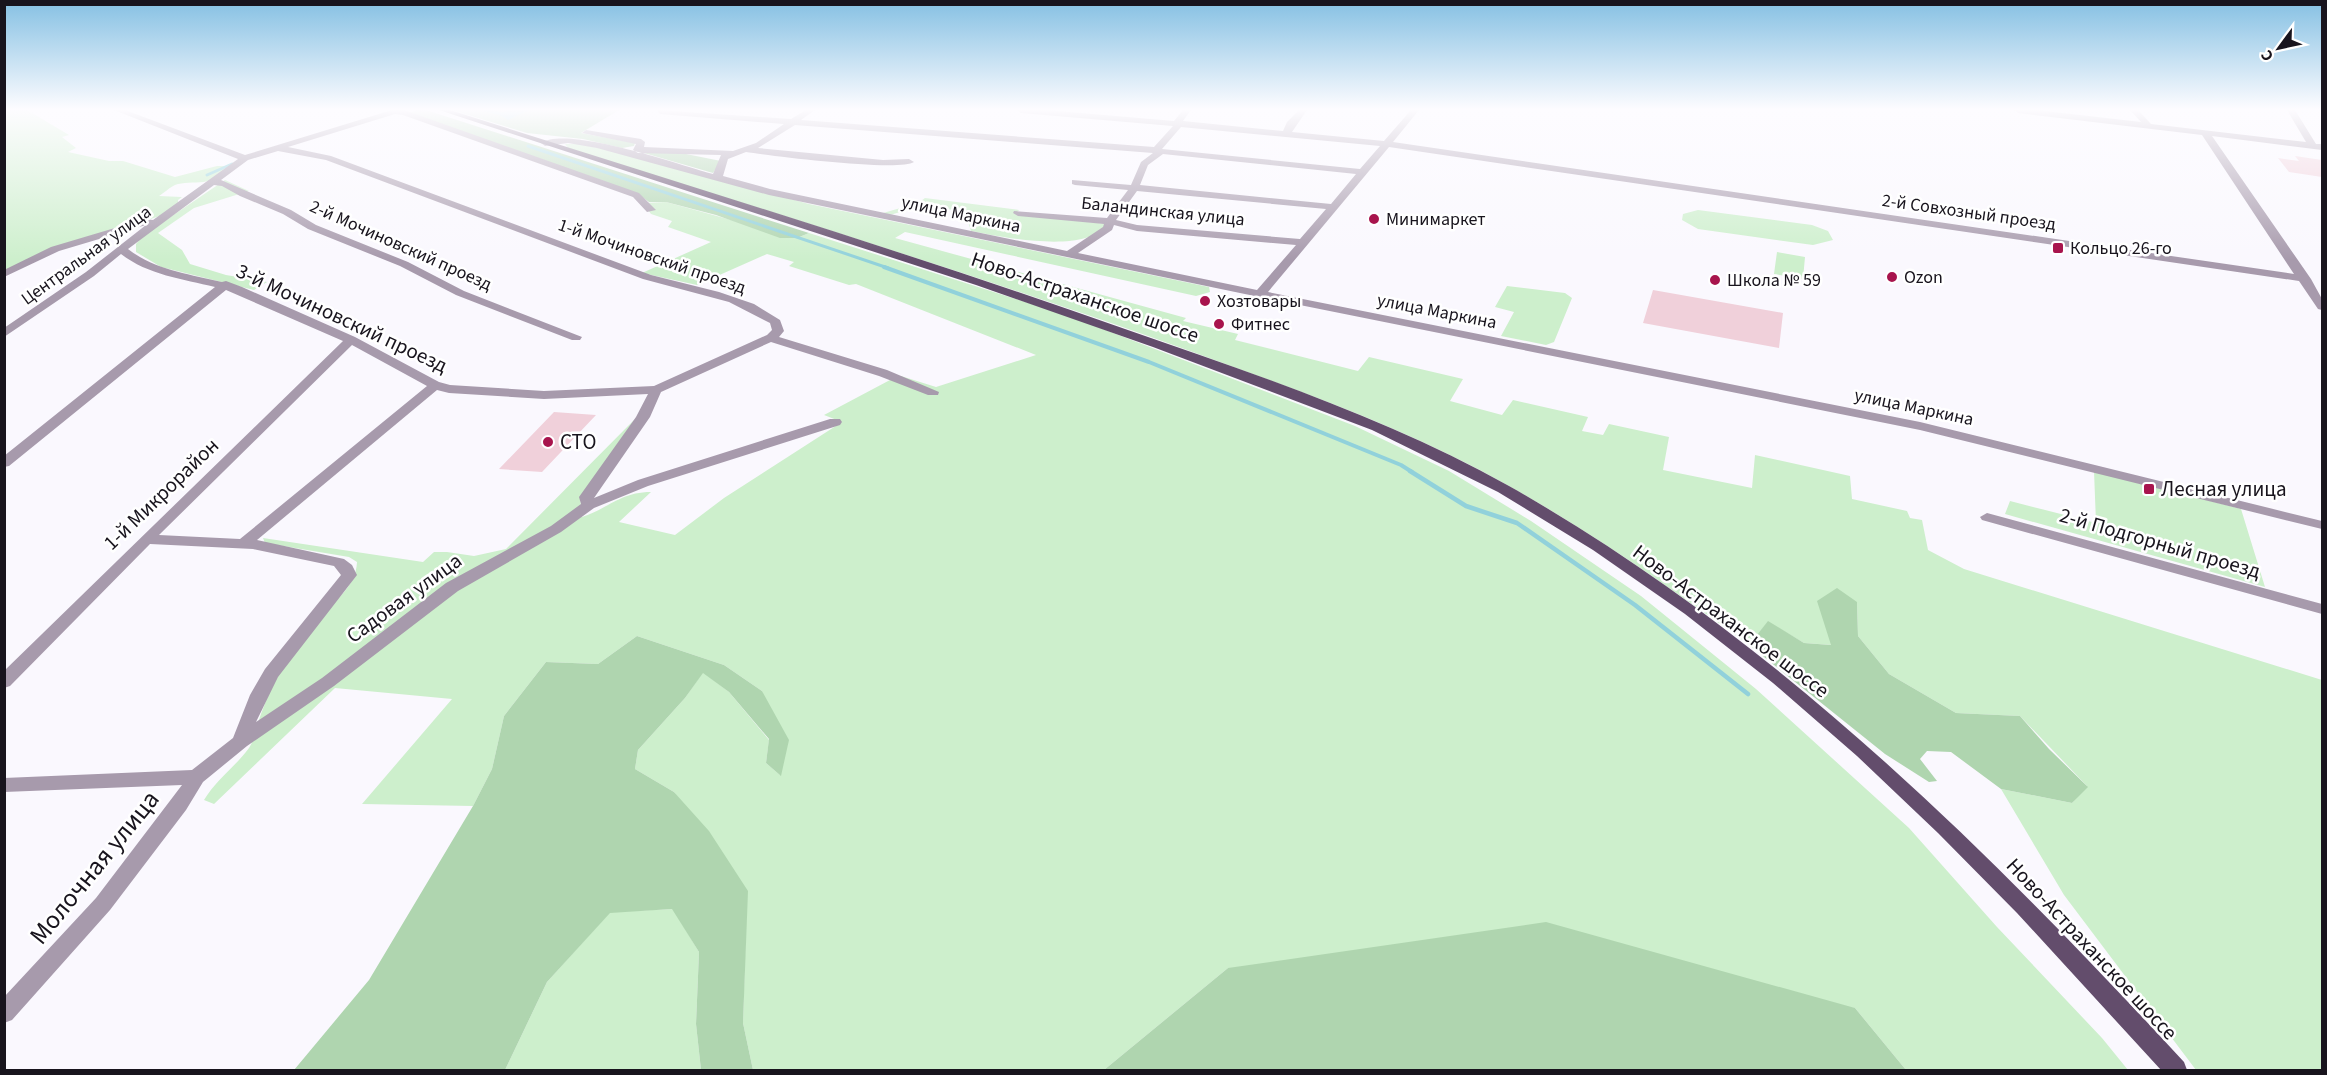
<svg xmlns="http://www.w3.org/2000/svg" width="2327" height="1075" viewBox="0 0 2327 1075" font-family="'Source Sans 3',sans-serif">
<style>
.green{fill:#cdefcc}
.forest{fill:#afd5af}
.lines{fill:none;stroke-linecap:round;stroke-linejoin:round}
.stream-far2{stroke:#91d1db;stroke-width:3}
.stream-far1{stroke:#91d1db;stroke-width:4}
.stream{stroke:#91d1db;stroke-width:4.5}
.river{fill:#91d1db;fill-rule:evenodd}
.building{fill:#f0d0da}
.minor{fill:#a79aac;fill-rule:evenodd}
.major{fill:#634d6c;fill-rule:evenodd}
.poi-dot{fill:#a8144d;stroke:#fff;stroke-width:2}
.labels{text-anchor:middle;stroke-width:5;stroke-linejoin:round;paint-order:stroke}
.far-street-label{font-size:18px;fill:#18141d;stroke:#fff}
.far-poi-label{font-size:18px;fill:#18141d;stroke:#fff;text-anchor:start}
.street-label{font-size:21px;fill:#18141d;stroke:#fff}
.poi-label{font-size:21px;fill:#18141d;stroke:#fff;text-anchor:start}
.near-street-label{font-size:26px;fill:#18141d;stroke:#fff}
</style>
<rect width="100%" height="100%" fill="#faf8fe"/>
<path class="green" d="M5,110H27L69,135L62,137L76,148L68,152L109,161H123L175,177L217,166H225C218,189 191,179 175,185C170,187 164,193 159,196L182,197L178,200V203L160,216L85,240L5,272Z
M565,144H580L630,155L809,204L1209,287L1210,292L1196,296L905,232L895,238L1186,318L1183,321L1238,334L1235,340L1358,371L1369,357L1463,379L1450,401L1502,415L1513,400L1588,417L1582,431L1603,435L1609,424L1669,437L1663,470L1752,488L1755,455L1850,476L1852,499L1907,511L1910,518L1922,520L1928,550L1964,569L2322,680V1070H2196L2064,895L2001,789L2072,803L2087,786L2020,716L1956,713L1889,674L1858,636L1857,602L1832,645L1804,643L1768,622L1749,645C1658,579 1566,514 1466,463C1378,418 1283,385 1190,351C985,277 776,214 568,148Z
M225,180L249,191L194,208L158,233L182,250L190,264L226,275L267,282L254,290L161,267L136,252V244L144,235Z
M925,198L1019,210L1016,214L1106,224C1089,255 1000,237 971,231L965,212L924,205L890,215L883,213L918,203Z
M666,202L797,238L809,233L1069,316L1355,426L1449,471L1531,521L1641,596L1756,689L1909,828L1997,927L2102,1038L2128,1070H1906L1855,1008L1228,968L1104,1070H753L743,1023L747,891L674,792L635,769L638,750L685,698L703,672L729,692L769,740L766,763L780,775L762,691L724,665L637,636L598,664L546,662L504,716L492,769L473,806L362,804L452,699L335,688L214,804L204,800C216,780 235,767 249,748C255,739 257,724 261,714C273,680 293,647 317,620C333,601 356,588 357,562L349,557L265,543L263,538L423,562L434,552H447L474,556L506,549L635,419L580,497L582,517C609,508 621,492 651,492L619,522L675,535L724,498L842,422L824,415L890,380L901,376L936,387L1036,355L856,284L849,285L789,266L794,262L767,254L697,285L642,273L711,242L668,227L672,221L651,214L643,203Z
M1698,210L1812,225L1828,231L1833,240L1813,245L1698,229L1682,220L1683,214Z
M1777,252L1805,257L1803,279L1774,274Z
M1507,286L1565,293L1572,298L1554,342L1546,345L1501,336L1514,312L1495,307Z
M2094,471L2241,509L2265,587L2005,514L2010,501L2096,523Z
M673,909L699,952L696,1024L701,1070H505L547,982L610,912Z"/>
<path class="forest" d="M417,110L429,111L809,233L797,238H780L716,215L666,202H649L638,194L410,113Z
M452,110H619L581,133L635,143L634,146L622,148L583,139L527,133Z
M644,153H681L721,161L713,173Z
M1837,588L1857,602L1858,636L1889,674L1956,713L2020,716L2049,749L2088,787L2072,803L2001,789L1951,752L1927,751L1920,759L1937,781L1929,782L1885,754L1749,645L1768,621L1804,643L1831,645L1817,601Z
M637,636L724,665L762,691L789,740L781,776L766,763L769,739L729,692L703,673L685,698L638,750L635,769L674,792L709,831L748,891L743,1023L753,1070H701L696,1024L699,952L672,909L610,913L547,982L505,1070H294L369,980L473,806L492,769L504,716L546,662L598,664Z
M1546,922L1855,1008L1906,1070H1104L1228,968Z"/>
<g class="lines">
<path class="stream-far2" d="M485,110L508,115
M528,146L888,268
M207,175L232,164"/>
<path class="stream-far1" d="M884,267L1149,362L1401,465L1412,472"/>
<path class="stream" d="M1410,471L1466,506L1517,523L1635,605L1748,694"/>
<path class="river" d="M507,110H529L508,120L500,115Z"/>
</g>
<path class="building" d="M2295,156L2322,160V177L2289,172L2278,158L2299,161Z
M1653,290L1783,313L1779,348L1643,323Z
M554,412L596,415L542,472L499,469Z"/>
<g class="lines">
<path class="minor" d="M114,110H125L245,155L392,110H404L639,193L656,210L647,212L633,197L403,115L395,114L288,147L331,156L651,275L719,292L754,304L780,320L784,331L779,337L887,370L939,392L938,395H928L879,376L771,342L661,392L650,417L594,498L638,480L830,419H840L842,422L840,425L648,486L594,508L561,532L458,591L334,686L247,746L203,782L186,810L110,910L12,1020L4,1023V997L96,898L182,785L4,792V778L192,770L233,738L250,695L265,669L341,575L334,566L253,549L150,544L10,686L4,688V671L343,341L226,290L9,466L4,467V456L215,287C183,279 148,275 121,254L94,276L4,337V328L86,272L146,225L59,251L4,277V270L51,247L145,219L153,220L238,159ZM278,151L326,160L643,279L729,302L770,323L772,330L767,335L654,386L544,391L450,385L439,382L355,337L242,287L226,281L222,282C189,274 155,270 128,249L214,185L222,186L240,196L283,214L308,229L400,266L456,295L572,340H580L582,337L464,291L408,262L316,225L291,210L221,180L248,160ZM352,345L427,386L240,539L159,535ZM437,390L449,393L544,399L648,394L636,417L579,497L581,504L551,526L446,583L322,678L256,722L278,677L357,575L352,565L344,559L257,540Z
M657,110L791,119L806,110H815L801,120L1154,147L1173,126L1021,113L1017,110H1046L1174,121L1183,110H1191L1183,121L1283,131L1287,122L1299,110H1307L1292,132L1384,141L1411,110H1419L1393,142L2294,274L2202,135L2018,113L2014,110H2036L2141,122L2130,110H2138L2151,124L2306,142L2287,110H2295L2316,144H2322V150L2212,136L2311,279L2322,299V310L2318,309L2299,281L1389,147L1268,292L1920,422L2322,521V529L1920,430L1240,293L769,195L597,148L568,143L545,146L541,143C567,125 680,165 713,174L721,155L638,153L633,150L636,144L582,133L586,130L641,139L645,142L644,147L733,151L756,143L784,124L660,114ZM795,125L1153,153L1141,162L1131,185L1072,180V184L1075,185L1128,190L1107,218L1014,211L1013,213L1018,216L1104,224L1103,227L1067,251L770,189L723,176L728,159L746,152C772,156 899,172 914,162L909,159L883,160L758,148ZM1181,127L1380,146L1360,169L1162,149ZM1163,154L1356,174L1331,204L1140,185L1148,165ZM1137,191L1326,209L1300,239L1137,225L1116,220ZM1114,225L1137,231L1296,245L1257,290L1078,253L1112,230Z
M1987,513L2322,604V614L1982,520L1980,517Z"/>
<path class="major" d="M439,110H450C675,182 902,250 1125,329C1255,374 1389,419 1509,486C1770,634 1983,844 2184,1062L2187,1070H2161L2017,913L1938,833L1857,756L1773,683L1685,614L1593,550L1498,492L1372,430L1153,347L976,285Z"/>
</g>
<linearGradient id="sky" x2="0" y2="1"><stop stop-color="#85c0e3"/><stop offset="0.42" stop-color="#fdfcff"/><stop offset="1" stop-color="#fdfcff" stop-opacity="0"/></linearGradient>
<rect width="2327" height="260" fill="url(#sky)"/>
<g class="poi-dot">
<circle cx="1374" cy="219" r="6"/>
<rect x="2052" y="242" width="12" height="12" rx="3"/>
<circle cx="1892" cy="277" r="6"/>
<circle cx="1715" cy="280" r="6"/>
<circle cx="1205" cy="301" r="6"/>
<circle cx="1219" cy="324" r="6"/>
<circle cx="548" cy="442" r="6"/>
<rect x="2143" y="483" width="12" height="12" rx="3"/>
</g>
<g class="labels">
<g class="far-street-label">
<text transform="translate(1163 211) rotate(6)" y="6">Баландинская улица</text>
<text transform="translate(1969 212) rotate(8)" y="6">2-й Совхозный проезд</text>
<text transform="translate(961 214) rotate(12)" y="6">улица Маркина</text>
<text transform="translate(401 245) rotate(24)" y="6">2-й Мочиновский проезд</text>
<text transform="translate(86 255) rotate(-36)" y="6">Центральная улица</text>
<text transform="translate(652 256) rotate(19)" y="6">1-й Мочиновский проезд</text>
<text transform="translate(1437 311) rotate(11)" y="6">улица Маркина</text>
<text transform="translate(1914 407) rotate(12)" y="6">улица Маркина</text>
</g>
<g class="far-poi-label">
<text x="1386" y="225">Минимаркет</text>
<text x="2070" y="254">Кольцо 26-го</text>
<text x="1904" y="283">Ozon</text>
<text x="1727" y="286">Школа № 59</text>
<text x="1217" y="307">Хозтовары</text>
<text x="1231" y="330">Фитнес</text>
</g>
<g class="street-label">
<text transform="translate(1085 297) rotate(19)" y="7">Ново-Астраханское шоссе</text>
<text transform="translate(342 318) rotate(25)" y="7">3-й Мочиновский проезд</text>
<text transform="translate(161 494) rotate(-44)" y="7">1-й Микрорайон</text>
<text transform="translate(2160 543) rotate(16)" y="7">2-й Подгорный проезд</text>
<text transform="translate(404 598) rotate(-36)" y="7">Садовая улица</text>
<text transform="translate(1731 621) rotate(37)" y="7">Ново-Астраханское шоссе</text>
<text transform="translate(2092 949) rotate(47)" y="7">Ново-Астраханское шоссе</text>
</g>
<g class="poi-label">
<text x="560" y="449">СТО</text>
<text x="2161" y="496">Лесная улица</text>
</g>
<g class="near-street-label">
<text transform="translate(94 867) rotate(-51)" y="9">Молочная улица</text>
</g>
</g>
<rect width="2327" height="1075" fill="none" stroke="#18141d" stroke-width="12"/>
<g transform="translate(2279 48) rotate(237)" stroke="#ffffff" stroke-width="4.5" paint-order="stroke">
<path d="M0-4.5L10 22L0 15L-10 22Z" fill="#18141d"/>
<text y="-9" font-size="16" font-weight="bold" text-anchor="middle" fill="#18141d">С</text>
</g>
</svg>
